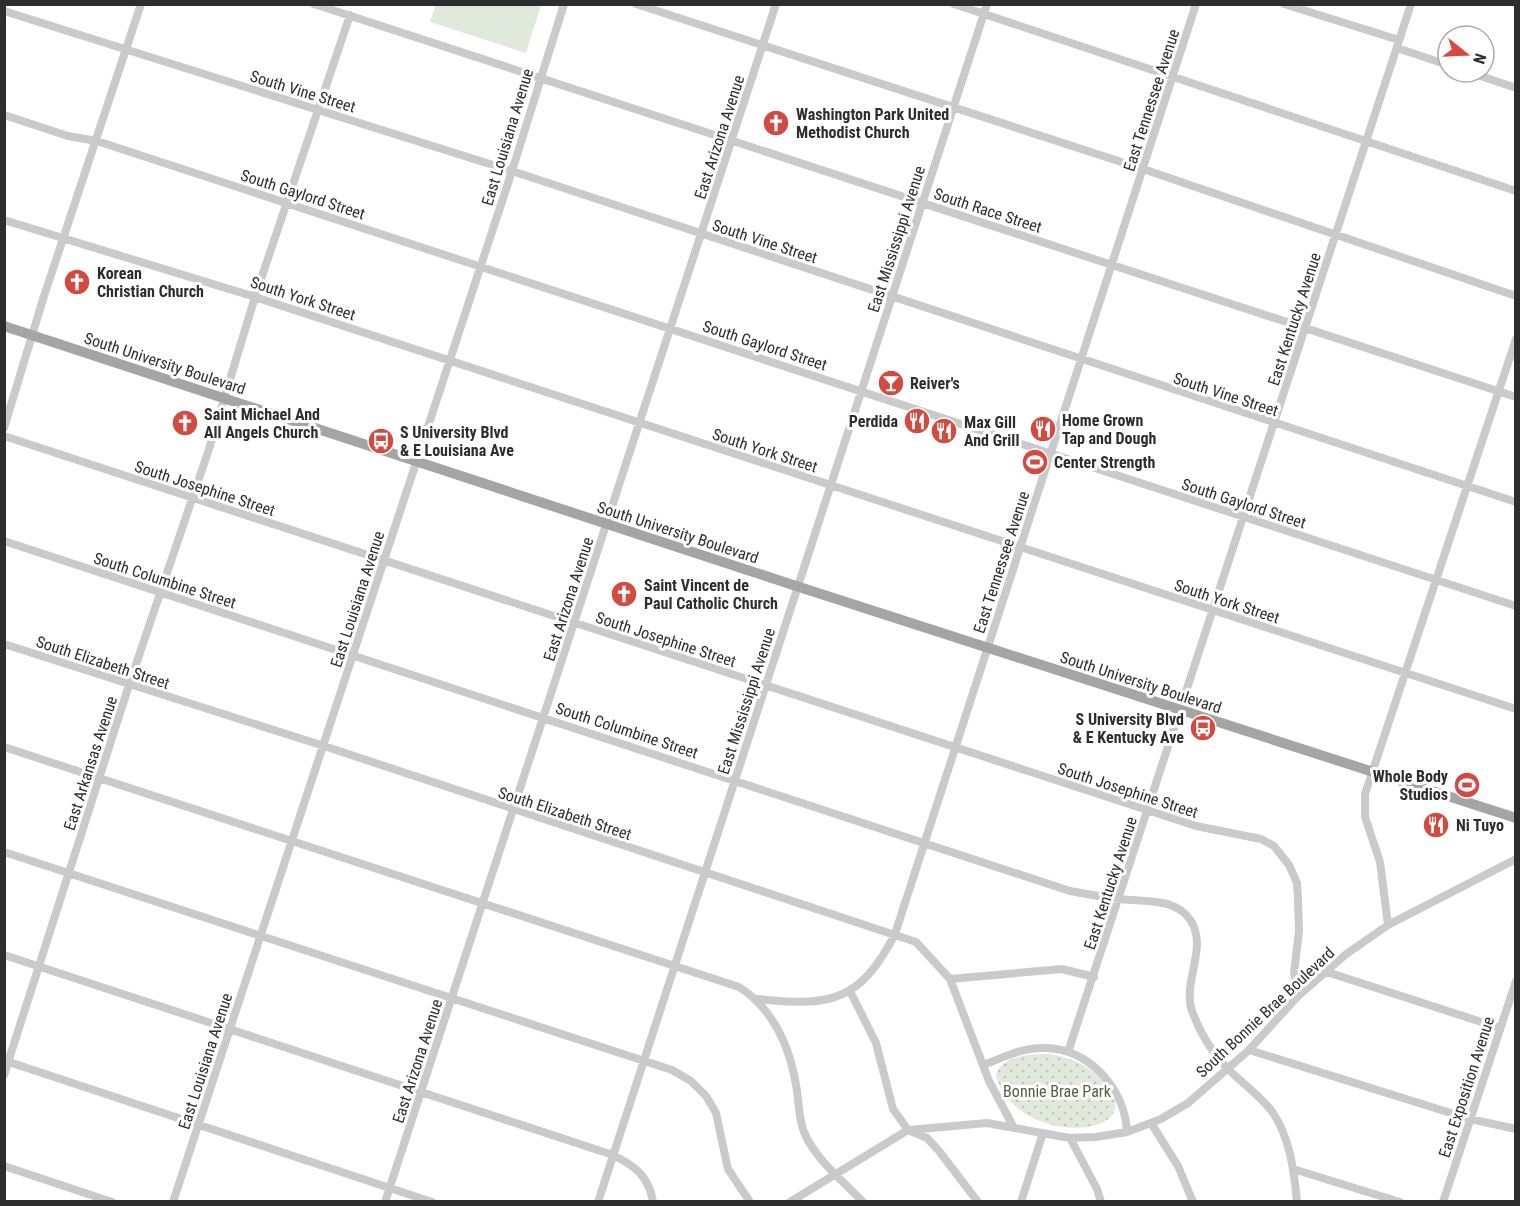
<svg xmlns="http://www.w3.org/2000/svg" width="1520" height="1206" viewBox="0 0 1520 1206" font-family="'Roboto Condensed',sans-serif">
<style>
.grass{fill:url(#grass-dots)}
.pitch{fill:#e1e9dc}
.lines{fill:none;stroke-linecap:round;stroke-linejoin:round}
.minor{stroke:#cacaca;stroke-width:8}
.major{stroke:#a5a5a5;stroke-width:10}
.labels{text-anchor:middle;stroke-width:6;stroke-linejoin:round;paint-order:stroke}
.street-label{font-size:16px;fill:#2d2d2d;stroke:#fff}
.poi-label{font-size:16px;font-weight:bold;fill:#2d2d2d;stroke:#fff;text-anchor:start}
.park-label{font-size:16px;fill:#4b643f;stroke:#fff}
</style>
<defs>
<pattern id="grass-dots" width="8" height="8" patternUnits="userSpaceOnUse" patternTransform="scale(1.5)"><rect width="8" height="8" fill="#e1e9dc"/><path d="M2 2h.1M6 6h.1" fill="none" stroke="#c1c8bd" stroke-width="1.8" stroke-linecap="round"/></pattern>
</defs>
<rect width="100%" height="100%" fill="#fff"/>
<path class="grass" d="M1049,1054C1071,1057 1090,1066 1105,1083C1154,1140 1014,1148 996,1075C1001,1055 1032,1054 1049,1054Z"/>
<path class="pitch" d="M436,4H541V5L526,53L430,22Z"/>
<g class="lines">
<path class="minor" d="M314,4L1516,397
M636,4L1143,169L1516,296
M954,4L1516,191
M1284,4L1399,40
M4,11L512,171L1516,502
M1397,48L1448,65
M1469,72L1516,88
M4,115L68,136L97,141L1516,606
M4,220L255,297L1516,709
M4,428L44,296L141,4
M4,436L1196,826L1261,839L1274,846L1289,865L1297,883L1298,899L1299,931L1294,973L1298,996
M4,541L1070,891C1086,894 1103,897 1119,899C1143,902 1176,897 1191,921C1208,948 1182,983 1192,1011C1200,1033 1211,1052 1228,1069C1242,1083 1258,1094 1271,1110C1290,1136 1294,1171 1297,1202
M4,644L324,746L916,942L950,979L989,1081L1013,1126
M4,747L739,987C775,1010 791,1050 797,1091C799,1105 799,1119 804,1132C815,1159 843,1181 863,1202
M4,852L672,1070L691,1081L706,1096L716,1113L728,1169L750,1202
M1388,925L1380,862L1365,817V794L1516,339
M4,955L613,1155C635,1166 649,1176 653,1202
M1327,972L1500,1028
M950,979L1062,969L1094,977
M850,991L876,1043L893,1109L908,1130L927,1138L939,1151L978,1202
M758,999C830,1007 860,1002 895,934L1196,4
M1249,1050L1470,1119L1516,1129
M1068,1052L1411,4
M6,1061L432,1202
M984,1065C1003,1057 1024,1047 1045,1048C1090,1049 1125,1089 1127,1132
M4,1075L129,685L208,452L255,297L350,15
M1151,1123L1178,1166L1193,1202
M1070,1138L1097,1189L1101,1202
M4,1166L112,1202
M1293,1169L1400,1202
M173,1202L512,171L564,4
M385,1202L776,4
M598,1202L987,4
M790,1202L908,1130L987,1123L1070,1138L1096,1137L1127,1132L1161,1119L1188,1103L1249,1050L1298,996L1345,955L1388,925L1516,859
M1021,1202L1043,1133
M1443,1202L1516,981"/>
<path class="major" d="M4,326L790,584L1516,818"/>
</g>
<defs>
<symbol id="church-disc" viewBox="-11 -11 22 22"><circle r="9.5" fill="#d34a40" stroke="#fff"/><path d="M-1.2-6h2.4v3.5h3.3v2.4h-3.3V6h-2.4V-.1h-3.3v-2.4h3.3Z" fill="#fff"/></symbol>
<symbol id="bar-disc" viewBox="-11 -11 22 22"><circle r="9.5" fill="#d34a40" stroke="#fff"/><path d="M-6-5H6L.8 .8V4.5H3.5V6h-7V4.5H-.8V.8Z" fill="#fff"/></symbol>
<symbol id="restaurant-disc" viewBox="-11 -11 22 22"><circle r="9.5" fill="#d34a40" stroke="#fff"/><path d="M-5-6h1v4h1v-4h1v4h1v-4h1v5L-1.5 .5V6h-2V.5L-5-1ZM5-6V6H3V1.5H1.5Q1.5-4 5-6Z" fill="#fff"/></symbol>
<symbol id="bus-disc" viewBox="-11 -11 22 22"><circle r="9.5" fill="#d34a40" stroke="#fff"/><path d="M-5-6H5V4H4V6H2V4H-2V6H-4V4H-5ZM-3.5-4V0h7V-4ZM-3.5 1.2v1.5H-2V1.2ZM2 1.2v1.5H3.5V1.2Z" fill="#fff"/></symbol>
<symbol id="stadium-disc" viewBox="-11 -11 22 22"><circle r="9.5" fill="#d34a40" stroke="#fff"/><path d="M0-5a6.5 5 0 1 0 0 10a6.5 5 0 1 0 0-10ZM-3.5-1.8h7v3.6h-7Z" fill="#fff"/></symbol>
</defs>
<g fill-rule="evenodd">
<use href="#church-disc" x="761" y="108" width="30" height="30"/>
<use href="#church-disc" x="62" y="267" width="30" height="30"/>
<use href="#bar-disc" x="876" y="368" width="30" height="30"/>
<use href="#restaurant-disc" x="902" y="406" width="30" height="30"/>
<use href="#church-disc" x="170" y="408" width="30" height="30"/>
<use href="#restaurant-disc" x="1028" y="414" width="30" height="30"/>
<use href="#restaurant-disc" x="929" y="416" width="30" height="30"/>
<use href="#bus-disc" x="366" y="426" width="30" height="30"/>
<use href="#stadium-disc" x="1020" y="447" width="30" height="30"/>
<use href="#church-disc" x="609" y="579" width="30" height="30"/>
<use href="#bus-disc" x="1188" y="713" width="30" height="30"/>
<use href="#stadium-disc" x="1452" y="770" width="30" height="30"/>
<use href="#restaurant-disc" x="1421" y="810" width="30" height="30"/>
</g>
<g class="labels">
<g class="street-label">
<text transform="translate(303 91) rotate(17)" y="6">South Vine Street</text>
<text transform="translate(1151 100) rotate(-72)" y="6">East Tennessee Avenue</text>
<text transform="translate(507 137) rotate(-73)" y="6">East Louisiana Avenue</text>
<text transform="translate(719 137) rotate(-72)" y="6">East Arizona Avenue</text>
<text transform="translate(303 194) rotate(18)" y="6">South Gaylord Street</text>
<text transform="translate(988 210) rotate(18)" y="6">South Race Street</text>
<text transform="translate(896 239) rotate(-72)" y="6">East Mississippi Avenue</text>
<text transform="translate(765 241) rotate(18)" y="6">South Vine Street</text>
<text transform="translate(303 298) rotate(18)" y="6">South York Street</text>
<text transform="translate(1294 319) rotate(-72)" y="6">East Kentucky Avenue</text>
<text transform="translate(765 345) rotate(18)" y="6">South Gaylord Street</text>
<text transform="translate(165 363) rotate(18)" y="6">South University Boulevard</text>
<text transform="translate(1226 394) rotate(18)" y="6">South Vine Street</text>
<text transform="translate(765 450) rotate(18)" y="6">South York Street</text>
<text transform="translate(205 488) rotate(18)" y="6">South Josephine Street</text>
<text transform="translate(1244 503) rotate(18)" y="6">South Gaylord Street</text>
<text transform="translate(678 532) rotate(18)" y="6">South University Boulevard</text>
<text transform="translate(1001 562) rotate(-72)" y="6">East Tennessee Avenue</text>
<text transform="translate(165 580) rotate(18)" y="6">South Columbine Street</text>
<text transform="translate(357 599) rotate(-72)" y="6">East Louisiana Avenue</text>
<text transform="translate(568 599) rotate(-72)" y="6">East Arizona Avenue</text>
<text transform="translate(1227 601) rotate(18)" y="6">South York Street</text>
<text transform="translate(666 639) rotate(18)" y="6">South Josephine Street</text>
<text transform="translate(103 662) rotate(18)" y="6">South Elizabeth Street</text>
<text transform="translate(1141 682) rotate(18)" y="6">South University Boulevard</text>
<text transform="translate(746 701) rotate(-72)" y="6">East Mississippi Avenue</text>
<text transform="translate(627 730) rotate(18)" y="6">South Columbine Street</text>
<text transform="translate(90 763) rotate(-72)" y="6">East Arkansas Avenue</text>
<text transform="translate(1128 790) rotate(18)" y="6">South Josephine Street</text>
<text transform="translate(565 813) rotate(18)" y="6">South Elizabeth Street</text>
<text transform="translate(1110 883) rotate(-72)" y="6">East Kentucky Avenue</text>
<text transform="translate(1265 1012) rotate(-43)" y="6">South Bonnie Brae Boulevard</text>
<text transform="translate(205 1061) rotate(-72)" y="6">East Louisiana Avenue</text>
<text transform="translate(417 1061) rotate(-72)" y="6">East Arizona Avenue</text>
<text transform="translate(1466 1087) rotate(-72)" y="6">East Exposition Avenue</text>
</g>
<g class="poi-label">
<text x="796" y="120">Washington Park United<tspan x="796" dy="18">Methodist Church</tspan></text>
<text x="97" y="279">Korean<tspan x="97" dy="18">Christian Church</tspan></text>
<text x="910" y="389">Reiver's</text>
<text x="204" y="420">Saint Michael And<tspan x="204" dy="18">All Angels Church</tspan></text>
<text x="1062" y="426">Home Grown<tspan x="1062" dy="18">Tap and Dough</tspan></text>
<text x="898" y="427" text-anchor="end">Perdida</text>
<text x="964" y="428">Max Gill<tspan x="964" dy="18">And Grill</tspan></text>
<text x="400" y="438">S University Blvd<tspan x="400" dy="18">&amp; E Louisiana Ave</tspan></text>
<text x="1054" y="468">Center Strength</text>
<text x="644" y="591">Saint Vincent de<tspan x="644" dy="18">Paul Catholic Church</tspan></text>
<text x="1184" y="725" text-anchor="end">S University Blvd<tspan x="1184" dy="18">&amp; E Kentucky Ave</tspan></text>
<text x="1448" y="782" text-anchor="end">Whole Body<tspan x="1448" dy="18">Studios</tspan></text>
<text x="1456" y="831">Ni Tuyo</text>
</g>
<g class="park-label">
<text x="1057" y="1097">Bonnie Brae Park</text>
</g>
</g>
<rect width="1520" height="1206" fill="none" stroke="#2d2d2d" stroke-width="12"/>
<g transform="translate(1466 54) rotate(108)"><circle r="28" fill="#ffffff" stroke="#ababab" stroke-width="1.5"/>
<path d="M0-4.5L10 22L0 15L-10 22Z" fill="#d34a40"/>
<text y="-9" font-size="16" font-weight="bold" text-anchor="middle" fill="#2d2d2d">N</text>
</g>
</svg>
